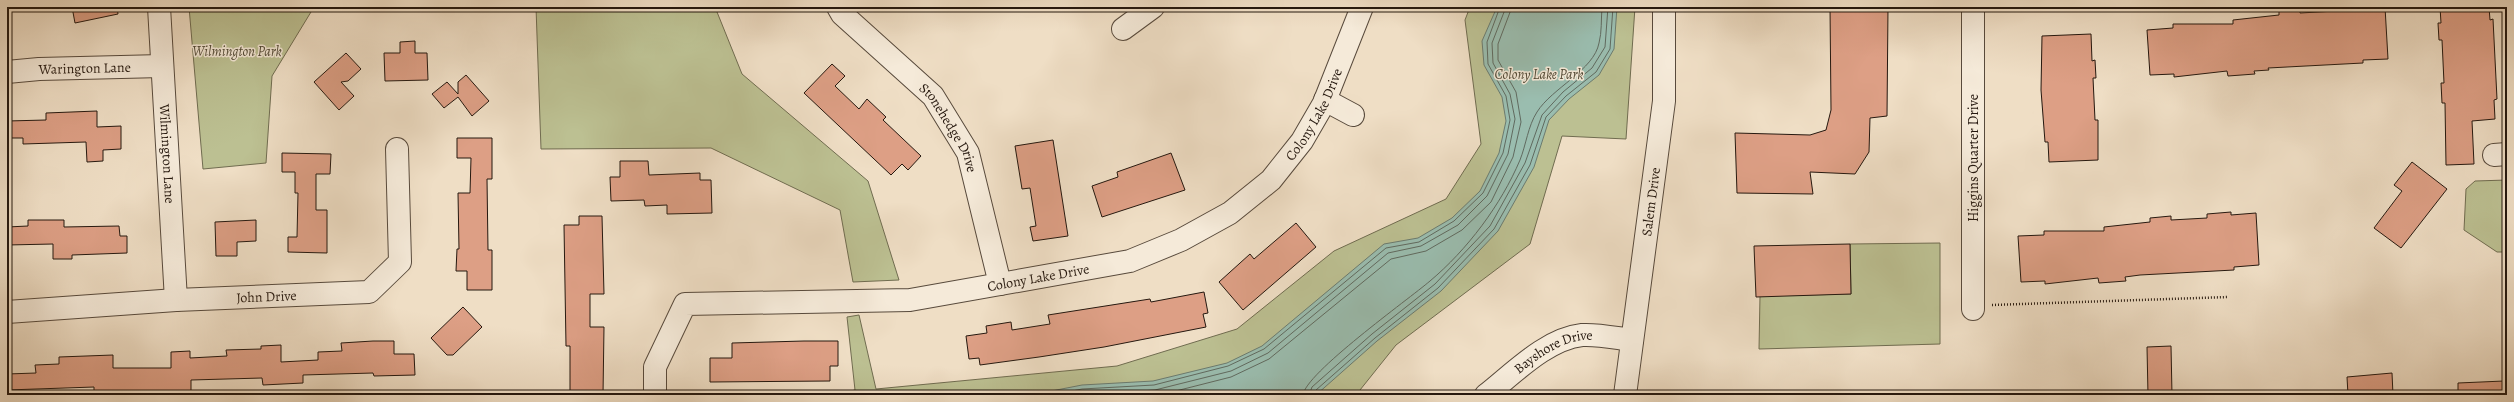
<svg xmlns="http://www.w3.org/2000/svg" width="2514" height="402" viewBox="0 0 2514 402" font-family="Alegreya,serif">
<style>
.green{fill:#bcc092;stroke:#706c50}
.water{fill:#9abdaf;stroke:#6b7b6f}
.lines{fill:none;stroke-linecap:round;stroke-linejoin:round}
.shore{stroke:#606a5f;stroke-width:1}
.building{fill:#dd9f85;stroke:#25180f}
.minor-casing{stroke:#584a3c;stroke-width:24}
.path{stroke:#25180f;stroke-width:2.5;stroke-dasharray:1 2;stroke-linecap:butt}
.minor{stroke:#f5ead9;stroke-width:22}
.labels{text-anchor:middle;stroke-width:3;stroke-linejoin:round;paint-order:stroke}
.park-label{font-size:14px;font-style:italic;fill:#524a36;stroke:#f5ead9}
.street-label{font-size:14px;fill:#25180f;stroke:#f5ead9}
</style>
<rect width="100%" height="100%" fill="#efdec5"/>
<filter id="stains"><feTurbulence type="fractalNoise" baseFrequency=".005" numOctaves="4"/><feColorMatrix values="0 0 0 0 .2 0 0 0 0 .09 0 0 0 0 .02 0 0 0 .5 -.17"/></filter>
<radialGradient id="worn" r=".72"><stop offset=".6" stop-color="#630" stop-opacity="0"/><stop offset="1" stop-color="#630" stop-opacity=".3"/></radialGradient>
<path class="green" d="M189,7H314L272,76L266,163L203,169Z
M536,7H715L742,74L868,181L899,280L853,282L840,210L711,148L541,149Z
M1470,7H1635L1626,139L1562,136L1530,244L1396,345L1356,395H831L855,390L847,317L859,315L876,389L1117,366L1237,329L1334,251L1446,199L1481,144L1465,20Z
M2507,180V252H2497L2464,230L2466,189L2475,181Z
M1940,243V344L1759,349L1760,296L1851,294L1850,244Z"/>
<path class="water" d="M1497,7H1617L1614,49L1599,75L1569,99L1549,120L1534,167L1498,231L1441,291L1377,341L1316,395H1031L1082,385L1153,381L1227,363L1262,346L1384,244L1418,238L1452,218L1480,191L1499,153L1506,121L1502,97L1484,65L1482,41Z"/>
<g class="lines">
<path class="shore" d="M1052,395L1082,389L1154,385L1228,366L1264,349L1386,248L1419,242L1454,221L1483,193L1503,153L1510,120L1506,96L1488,64L1487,42L1500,7
M1079,395L1155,390L1231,371L1268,353L1388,253L1421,246L1458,225L1487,196L1508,154L1515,119L1510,94L1493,63L1492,43L1506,7
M1160,395L1231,377L1269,359L1391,259L1426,251L1462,230L1491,202L1513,157L1521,122L1516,92L1498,60V44L1512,7
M1303,395C1304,374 1409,299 1430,281C1467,250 1501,205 1520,160C1526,145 1528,126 1537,112C1552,88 1594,70 1599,43C1602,32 1601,19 1602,7
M1309,395L1312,387L1372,334L1435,284L1490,226L1525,163L1542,115L1563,92L1592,68L1605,47L1608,7
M1314,395L1316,390L1375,338L1438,288L1494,229L1530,165L1546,117L1566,96L1596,72L1610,49L1613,7"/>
</g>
<path class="building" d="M72,7H117L118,14L75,23Z
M1830,7H1888L1887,116L1870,118L1869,152L1855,174L1810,172L1813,194L1737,193L1735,133L1810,135L1826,130L1831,110Z
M2336,7H2385L2388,59L2363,60V63L2268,68L2269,70L2254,71L2255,74L2228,76L2227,71L2174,77V74L2150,75L2147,30L2173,28V24H2233V20L2279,15V11L2300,10V13L2336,11Z
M2440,7H2489L2490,20L2493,19L2497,99L2494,100L2495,119L2472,121L2474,164L2446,165L2445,103H2442L2441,83H2444L2442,40H2439L2438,23H2441Z
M2091,34L2092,61L2095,60L2096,78H2093L2095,120H2098V160L2049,162L2048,142H2045L2041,90L2042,36Z
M415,41V53H427L428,80L385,81L384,53H400V42Z
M346,53L361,69L348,81L341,82L354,96L339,110L314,82Z
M832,64L845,76L835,86L859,109L867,99L886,117L883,120L921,156L908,170L902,164L891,175L804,93Z
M466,75L489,101L472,116L458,97L444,108L432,94L447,82L458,94V82Z
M97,111V127L121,126V149L103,150V161L87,162L86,142L23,144V138H7V121L46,120V113Z
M457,138H492V179H487L488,250H492V290H467V271H456L457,249H459L458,193H470L471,158H457Z
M1053,140L1068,236L1033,241L1030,227L1036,226L1030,188L1022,189L1015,146Z
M282,153L331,154L330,174H316V210H327V253L288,252V237H297L298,193H295V172H282Z
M1171,153L1185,190L1102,217L1092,186L1118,177L1117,172Z
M620,161H648L649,175L700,173V180H711L712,213L667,214V205L645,206L644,200L611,201L610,177H620Z
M2412,162L2447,189L2401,248L2374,228L2402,191L2394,185Z
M2231,212V215L2256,213L2259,265L2234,267V270L2140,275L2125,277L2126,281L2099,283L2098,278L2045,284V281L2021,282L2018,236L2044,235V231H2104V227L2150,222V218L2171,216V220L2207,218V214Z
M579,216H602L604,294H590V327H604L603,395H570V346H566L564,225H579Z
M28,220H64V227L119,226L120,236H127V253L72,255V259H53V244L7,245V227L28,226Z
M256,220V241L237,242V256H216L215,222Z
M1296,223L1316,247L1243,310L1219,282L1250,254L1254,259Z
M1850,244L1851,294L1756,297L1754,246Z
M1204,292L1208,313L1203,314L1206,327L1104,347L1039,357L980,365L979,358L969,359L966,336L987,333L986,326L1011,322L1012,330L1050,324L1048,315L1150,299L1151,302Z
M463,307L482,327L453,355H447L431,338Z
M373,341H394V354H414L415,375L374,376L373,373L303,375V383L263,385L262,378L191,380V392L134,395H94V387L7,390V374L36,373L35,365L59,364V357L113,355V368H171V352L190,351V358L227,356L226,350L261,349V346L281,345V362L318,360V352L342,351L341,343Z
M804,341H838V366H830V381L710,382V358H732V343Z
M2171,346L2172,395H2148L2147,347Z
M2392,373L2393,395H2348L2347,377Z
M2504,381L2505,395H2458V383Z"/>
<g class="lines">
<defs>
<g id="minor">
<path id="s1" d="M159,7L176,300"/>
<path id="s2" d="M838,7L842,14L933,96L968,153L1000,284"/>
<path d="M1973,7V309"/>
<path d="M1123,29L1153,7"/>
<path id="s3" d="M7,72L39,69L162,66"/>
<path d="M1325,100L1353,115"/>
<path d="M2494,155L2507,154"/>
<path id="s4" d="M7,312L176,300L369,292L400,262L397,149"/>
<path id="s5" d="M655,395V367L685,304L910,300L1130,261L1181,240L1230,213L1271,180L1302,141L1324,103L1362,7"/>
<path id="s6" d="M1486,395C1513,374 1546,339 1582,335C1598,334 1616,338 1632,340"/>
<path id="s7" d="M1625,395L1664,101V7"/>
</g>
</defs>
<use href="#minor" class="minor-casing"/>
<path class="path" d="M1992,305L2228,297"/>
<use href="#minor" class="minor"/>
</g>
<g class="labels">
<g class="park-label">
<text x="237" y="56">Wilmington Park</text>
<text x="1539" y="79">Colony Lake Park</text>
</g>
<g class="street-label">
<text dy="5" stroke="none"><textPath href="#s3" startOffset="78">Warington Lane</textPath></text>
<text dy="5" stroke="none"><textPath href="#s5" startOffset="789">Colony Lake Drive</textPath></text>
<text dy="5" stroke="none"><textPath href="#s2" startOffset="166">Stonehedge Drive</textPath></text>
<text dy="5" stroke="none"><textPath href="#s1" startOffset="147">Wilmington Lane</textPath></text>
<text transform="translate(1973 158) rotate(-90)" y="5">Higgins Quarter Drive</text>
<text dy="5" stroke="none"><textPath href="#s7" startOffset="195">Salem Drive</textPath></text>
<text dy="5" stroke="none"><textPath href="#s5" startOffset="453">Colony Lake Drive</textPath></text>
<text dy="5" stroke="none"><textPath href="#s4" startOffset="260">John Drive</textPath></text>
<text dy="5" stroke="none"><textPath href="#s6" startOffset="82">Bayshore Drive</textPath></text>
</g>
</g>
<rect width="2514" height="402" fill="none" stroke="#efdec5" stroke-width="24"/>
<rect x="8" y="8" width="2498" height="386" fill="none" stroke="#25180f" stroke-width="2"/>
<rect x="12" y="12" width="2490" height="378" fill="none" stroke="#25180f"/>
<rect width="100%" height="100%" filter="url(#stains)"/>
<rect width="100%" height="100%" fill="url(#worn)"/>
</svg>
